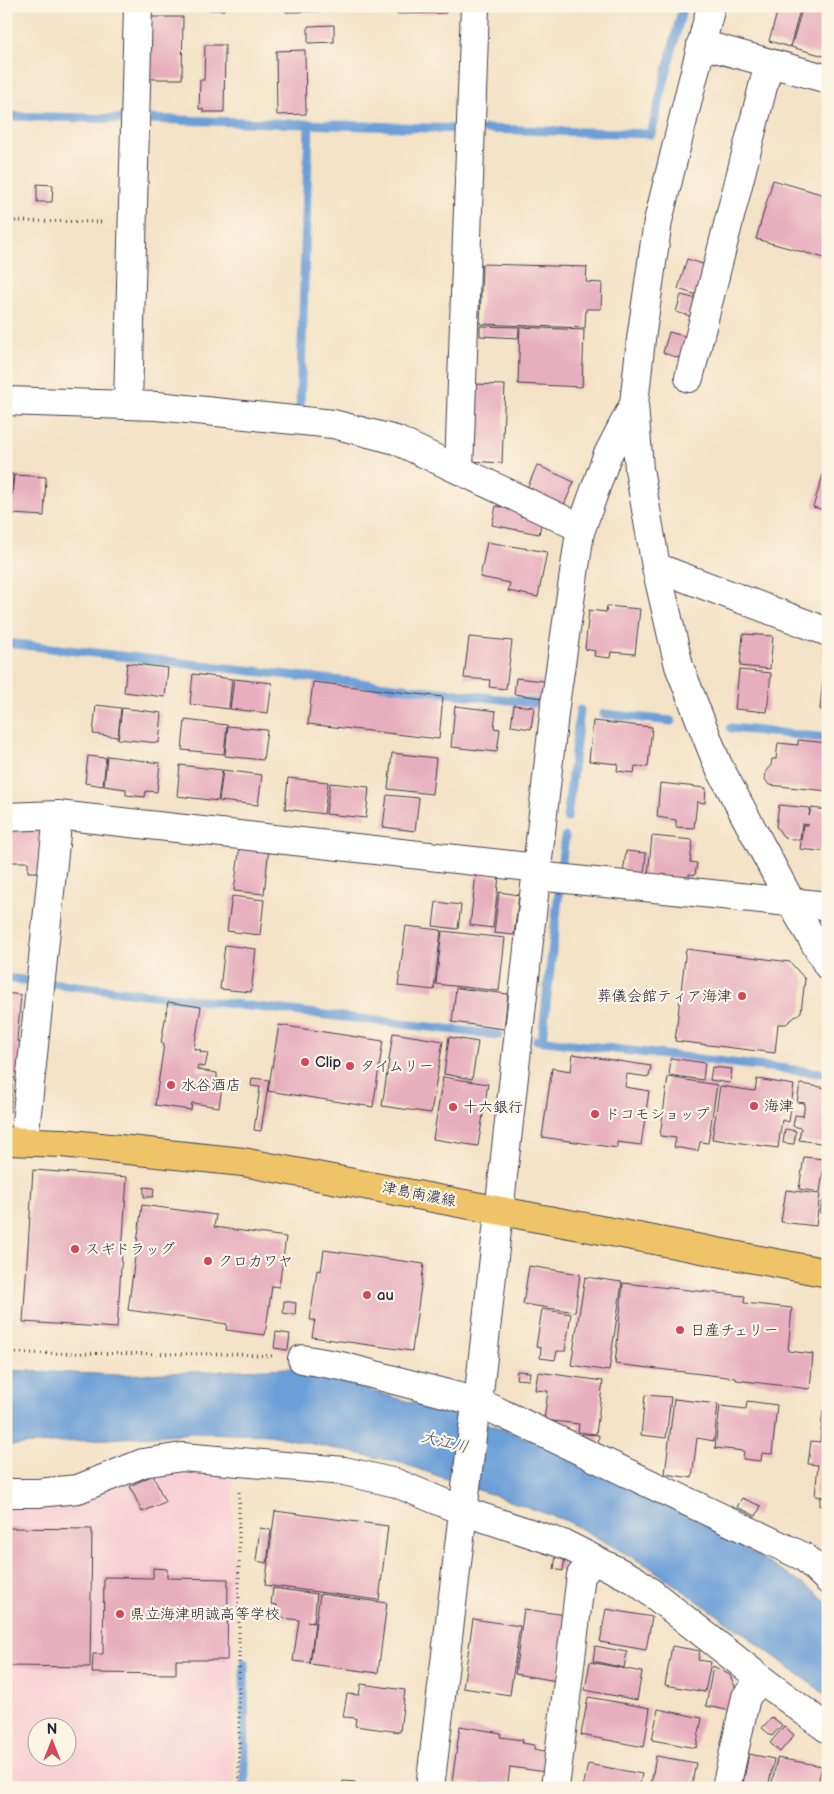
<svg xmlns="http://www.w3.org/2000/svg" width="834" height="1794" viewBox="0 0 834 1794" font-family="'Balsamiq Sans','Klee One',sans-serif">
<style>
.built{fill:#f7cfd5;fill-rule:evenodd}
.water{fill:#6c9fd7;stroke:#476089}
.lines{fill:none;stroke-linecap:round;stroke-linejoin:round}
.stream{stroke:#6c9fd7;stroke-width:9}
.building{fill:#e7aebe}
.minor-casing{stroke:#413f50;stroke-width:30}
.major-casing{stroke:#413f50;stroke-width:30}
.path{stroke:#413f50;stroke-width:3;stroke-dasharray:1 4;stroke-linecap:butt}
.minor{stroke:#fff;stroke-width:28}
.major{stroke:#efc469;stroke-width:28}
.poi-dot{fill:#d1495b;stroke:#fcf5e5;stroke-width:2}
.labels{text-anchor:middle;stroke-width:4.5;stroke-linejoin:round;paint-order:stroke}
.poi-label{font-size:15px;fill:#22223b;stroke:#fcf5e5;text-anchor:start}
.street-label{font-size:15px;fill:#22223b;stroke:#fcf5e5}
.water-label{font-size:16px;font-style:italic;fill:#405479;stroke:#fcf5e5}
</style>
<rect width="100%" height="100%" fill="#fcf5e5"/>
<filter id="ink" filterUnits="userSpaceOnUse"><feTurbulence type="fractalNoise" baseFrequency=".02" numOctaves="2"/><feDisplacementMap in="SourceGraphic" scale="10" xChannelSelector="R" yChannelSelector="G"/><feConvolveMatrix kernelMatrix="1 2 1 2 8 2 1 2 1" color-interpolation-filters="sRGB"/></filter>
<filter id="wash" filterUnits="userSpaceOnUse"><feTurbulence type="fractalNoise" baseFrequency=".0096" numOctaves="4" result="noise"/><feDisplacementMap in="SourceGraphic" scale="20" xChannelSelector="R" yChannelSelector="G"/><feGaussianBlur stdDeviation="1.12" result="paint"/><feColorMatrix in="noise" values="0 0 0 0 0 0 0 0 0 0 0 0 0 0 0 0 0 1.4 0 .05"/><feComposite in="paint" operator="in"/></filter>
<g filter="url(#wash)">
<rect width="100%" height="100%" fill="#f3e2c5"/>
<path class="built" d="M144,1468H233L234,1788H6V1501ZM38,1726H68V1756H38Z"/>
<path class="water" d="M289,1368L492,1425L558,1450L708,1526L814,1591L828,1604V1698L817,1688L729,1623L648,1566L567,1521L398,1462L270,1435L194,1433L6,1446V1370L118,1375Z"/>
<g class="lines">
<path class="stream" d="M6,116L123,119
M146,119L463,129
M485,129L651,134L683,6
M300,408L309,124
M6,643L536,703
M604,714L671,721
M731,728L828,738
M567,818L580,710
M561,867L565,837
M6,978L30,981
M50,983L498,1035
M537,1040L828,1074
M542,1040L559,891
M244,1663L245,1788"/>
</g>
<g id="blocks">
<path class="building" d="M175,6H224V10L175,9Z
M286,6H332V11L286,12Z
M396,6H445L446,13L396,14Z
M779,6H801L790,47L769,41Z
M803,6H828V57L791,47Z
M148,17H183L182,79H147Z
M334,25V42L308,43V26Z
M205,45H225L224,112H203V109H199L200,80H204Z
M305,50L306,114L277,115L276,51Z
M773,180L828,196V259L756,239Z
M37,184L53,185L52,202H37Z
M6,211H11L10,232L6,231Z
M687,259L712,267L704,297L678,289Z
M482,264L587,267L586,282L602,283L601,309H586L585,328L480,324Z
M681,295L705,301L700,319L676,312Z
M480,326L519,327L518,338L480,336Z
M520,327L584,330L582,387L518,384Z
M669,332L695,339L689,361L663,353Z
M473,384L505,385L502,463L471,461Z
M828,459V511L813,507Z
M537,465L574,482L564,505L527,489Z
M6,474H13L12,495L14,475L46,477L44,516L12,514L11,517L6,516Z
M496,506L521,511L520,516L542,520L539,534L492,525Z
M487,542L547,552L538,597L508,591L510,583L480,577Z
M607,606L640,609L635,654L611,652L610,658L594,656L595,651L585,649L589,610L606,612Z
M743,634L773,636L770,669L740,666Z
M469,637L512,641L506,689L489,687L490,680L464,678Z
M824,640L828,641V663H822Z
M127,663L168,668L165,697L124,692Z
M824,667L828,668V710L820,709Z
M739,670L771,673L767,712L735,709Z
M193,674L232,679L229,709L190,704Z
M516,678L544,681L542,698L514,694Z
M234,679L272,683L268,713L230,709Z
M313,682L443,697L439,739L308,724Z
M96,705L121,708L118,737L93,734Z
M514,705L534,707L531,729L511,726Z
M455,706L496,711L494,728L500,729L497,752L451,747Z
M122,708L162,713L159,743L118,739Z
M185,720L227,725L224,754L182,750Z
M593,721L652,727L648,767L635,766L634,773L617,771L618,764L589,761Z
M228,726L267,730L263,760L225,756Z
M798,740L828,743V791L769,785L765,779L766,771L771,765L772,759H776L778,743L798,745Z
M392,753L436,758L432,794L388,789Z
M88,756L106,758L103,786L85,783Z
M107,756L160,763L157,792L146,791L145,797L126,795V789L104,786Z
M180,765L222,770L218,801L177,796Z
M223,770L262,775L258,805L219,801Z
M288,778L328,782L324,814L285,809Z
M330,783L369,787L366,818L326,814Z
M660,783L706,788L705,803L697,802L694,828L676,827V820L657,817Z
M387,795L419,798L415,831L383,827Z
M779,805L810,808L809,816L811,808L828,810V852L800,849L803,825H809L802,824L800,840L784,838L776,826Z
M6,826H47L41,872H28V862H6Z
M652,836L693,840L690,862L697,863L695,875L689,874V879L648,875Z
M240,845L269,848L264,894L234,891Z
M626,851L646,853L644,876L623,874Z
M476,874L499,877L493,928L470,925Z
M499,892L519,895L514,935L494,933Z
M232,896L264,900L260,935L227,931Z
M436,902L461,905L458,929L433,926Z
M406,926L441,930L434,990L398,986Z
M442,931L505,938L499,991L436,984Z
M225,945L256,949L251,992L220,989Z
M686,949L790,962L805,979L801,1012L786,1024H778L775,1053L675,1041Z
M456,988L508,994L504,1029L452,1022Z
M6,993L21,995L17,1041L22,1042L18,1078H13L10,1112L6,1111Z
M168,1002L201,1007L194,1049L201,1050L200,1052L208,1053L205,1067L198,1066L197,1070L217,1073V1079L223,1080L219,1107L192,1103L191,1110L155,1105L164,1044L161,1043Z
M279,1025L383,1041L373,1107L268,1091Z
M393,1033L443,1041L431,1113L382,1106Z
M449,1037L478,1042L472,1079L444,1074Z
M573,1054L651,1066L649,1077L627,1074L625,1087L649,1091L641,1145L617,1142V1148L542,1137L552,1068L571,1071Z
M671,1058L705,1063L703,1080L669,1075Z
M712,1067L732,1069L730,1083L710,1080Z
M443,1077L488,1084L478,1146L433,1139Z
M668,1077L717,1085L708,1143L700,1142L698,1151L674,1147L676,1138L660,1136Z
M252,1078L269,1080L261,1131L254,1130L260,1087L251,1086Z
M757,1079L794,1085L789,1122L782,1120L778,1148L712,1139L720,1086L755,1091Z
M800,1084L828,1088L827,1144L799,1140L801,1128L793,1126L795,1115L803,1116L805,1103L797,1102Z
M785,1129L796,1131L794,1144L783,1143Z
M804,1157L825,1159L820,1192L799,1189Z
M33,1170L127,1177L117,1328L23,1322Z
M144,1187L154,1188L153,1197H144Z
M786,1190L820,1194L816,1226L781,1222Z
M822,1202L828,1203V1214L820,1213Z
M142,1205L216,1215L214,1227L286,1237L279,1287L272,1286L265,1335L226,1330L227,1324L128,1310Z
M324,1250L424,1264L412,1351L312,1337L315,1320H310L317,1270L321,1271Z
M529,1266L580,1274L575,1312L523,1304Z
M585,1277L622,1282L609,1371L571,1365Z
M623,1283L745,1296L744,1303L792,1308L788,1351L813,1354L810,1389L736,1380V1378L615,1364Z
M284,1301L296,1303L295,1315L283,1313Z
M542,1309L571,1314L565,1351H557L555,1360L540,1358L541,1348L536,1347Z
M276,1332L290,1334L288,1350L274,1348Z
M517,1371L530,1372L529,1380L516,1379Z
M538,1372L603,1381L596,1434L578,1432L579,1424L544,1420L548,1391L535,1390Z
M645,1395L671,1397L666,1438L641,1435Z
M674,1399L718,1404L714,1441L697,1438L692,1478L665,1474Z
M747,1401L777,1405L772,1454L762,1453L761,1461L743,1459L744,1451L715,1448L720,1406L746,1409Z
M823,1410L828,1411V1497L815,1496L818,1465L808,1464L811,1441L820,1442Z
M582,1434L599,1435L598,1444L581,1442Z
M153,1475L165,1502L142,1512L130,1486Z
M742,1498L761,1506L756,1516L737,1507Z
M820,1498H828V1506H820Z
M275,1511L388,1526L379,1600L265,1585Z
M6,1528L92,1529L90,1667L6,1666Z
M260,1528L271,1530L267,1563L256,1561Z
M556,1555L565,1556L563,1571L554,1569Z
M153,1568L167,1569V1578L228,1579L227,1660H176V1674L92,1673L93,1654H103L104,1577L153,1578Z
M273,1588L317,1594L314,1622H307L315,1623L310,1663L293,1661L299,1620L275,1617L277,1605L271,1604Z
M320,1594L387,1603L378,1673L310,1664Z
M524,1609L566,1615L557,1681L515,1674Z
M606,1609L652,1617L646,1650L600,1642Z
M473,1619L520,1626L510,1695L463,1688Z
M595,1646L627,1652L624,1668L593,1661Z
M672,1646L700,1651L698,1660L711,1662L705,1692L665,1685Z
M590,1662L642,1672L637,1700L585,1690Z
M713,1666L730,1675L737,1691L732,1711L706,1706Z
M361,1684L405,1690L400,1732L355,1726L356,1718L343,1717L347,1694L359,1695Z
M588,1697L650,1708L644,1747L581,1735Z
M658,1709L702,1718L696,1748L652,1740Z
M772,1717L782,1725L772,1736L762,1728Z
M460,1726L501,1733L500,1737L523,1740L522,1743L534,1745V1749L549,1752L546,1772L510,1767L507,1788L452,1781Z
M784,1726L794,1735L780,1752L770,1743Z
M749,1754L774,1759L768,1788L743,1784Z
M656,1756L696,1763L691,1788H666L651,1785Z
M777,1758L822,1766L817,1788H771Z
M588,1764L642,1774L639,1788H583Z
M343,1781L355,1782L354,1788H342Z"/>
</g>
</g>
<g filter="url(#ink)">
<use href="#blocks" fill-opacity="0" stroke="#413f50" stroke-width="1"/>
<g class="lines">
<defs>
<path id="minor" d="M711,6L658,221L641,339L634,404L639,469L656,567L679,666L717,763L791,902L828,966
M701,44L828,79
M689,378L769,63
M6,401L157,406L333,424L396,440L581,528
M128,405L138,6
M459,469L475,6
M656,567L828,632
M6,817L58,815L538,868
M537,876L828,906
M24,1141L58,815
M302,1359L341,1366L478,1402L804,1557L828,1580
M6,1493H38L78,1489L143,1463L182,1457L344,1471L396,1483L463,1511L566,1545L635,1580L761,1679L746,1697L726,1788
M761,1679L828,1729
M430,1788L475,1412L478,1402L555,705L580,532L607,456L634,404
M555,1788L581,1575L595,1560"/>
<path id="major" d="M6,1141L62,1143L243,1162L828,1273"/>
</defs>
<use href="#minor" class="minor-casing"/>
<use href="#major" class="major-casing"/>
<path class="path" d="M15,221L105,222
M6,1353L235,1354L274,1356
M239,1788V1488"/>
<use href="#minor" class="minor"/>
<use href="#major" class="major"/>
</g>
</g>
<g class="poi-dot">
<circle cx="742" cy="996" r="5"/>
<circle cx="305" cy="1062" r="5"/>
<circle cx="350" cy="1066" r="5"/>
<circle cx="171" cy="1085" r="5"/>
<circle cx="754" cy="1106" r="5"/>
<circle cx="453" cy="1107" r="5"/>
<circle cx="595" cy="1114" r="5"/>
<circle cx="75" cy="1249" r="5"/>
<circle cx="208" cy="1261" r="5"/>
<circle cx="367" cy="1295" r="5"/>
<circle cx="680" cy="1330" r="5"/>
<circle cx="120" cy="1614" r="5"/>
</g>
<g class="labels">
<g class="poi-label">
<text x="732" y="1001" text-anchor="end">葬儀会館ティア海津</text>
<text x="315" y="1067">Clip</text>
<text x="360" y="1071">タイムリー</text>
<text x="181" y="1090">水谷酒店</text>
<text x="764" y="1111">海津</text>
<text x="463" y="1112">十六銀行</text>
<text x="605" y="1119">ドコモショップ</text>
<text x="85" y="1254">スギドラッグ</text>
<text x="218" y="1266">クロカワヤ</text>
<text x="377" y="1300">au</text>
<text x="690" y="1335">日産チェリー</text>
<text x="130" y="1619">県立海津明誠高等学校</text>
</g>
<g class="street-label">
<text transform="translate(419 1194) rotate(11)" y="5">津島南濃線</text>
</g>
<g class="water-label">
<text transform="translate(445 1441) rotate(14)" y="6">大江川</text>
</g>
</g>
<rect width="834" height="1794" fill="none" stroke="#fcf5e5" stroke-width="25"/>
<g transform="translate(52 1742)"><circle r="24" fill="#fcf5e5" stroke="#a5a1a1"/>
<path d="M0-4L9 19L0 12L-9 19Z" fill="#d1495b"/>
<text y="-8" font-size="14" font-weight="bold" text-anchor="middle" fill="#22223b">N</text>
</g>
</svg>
